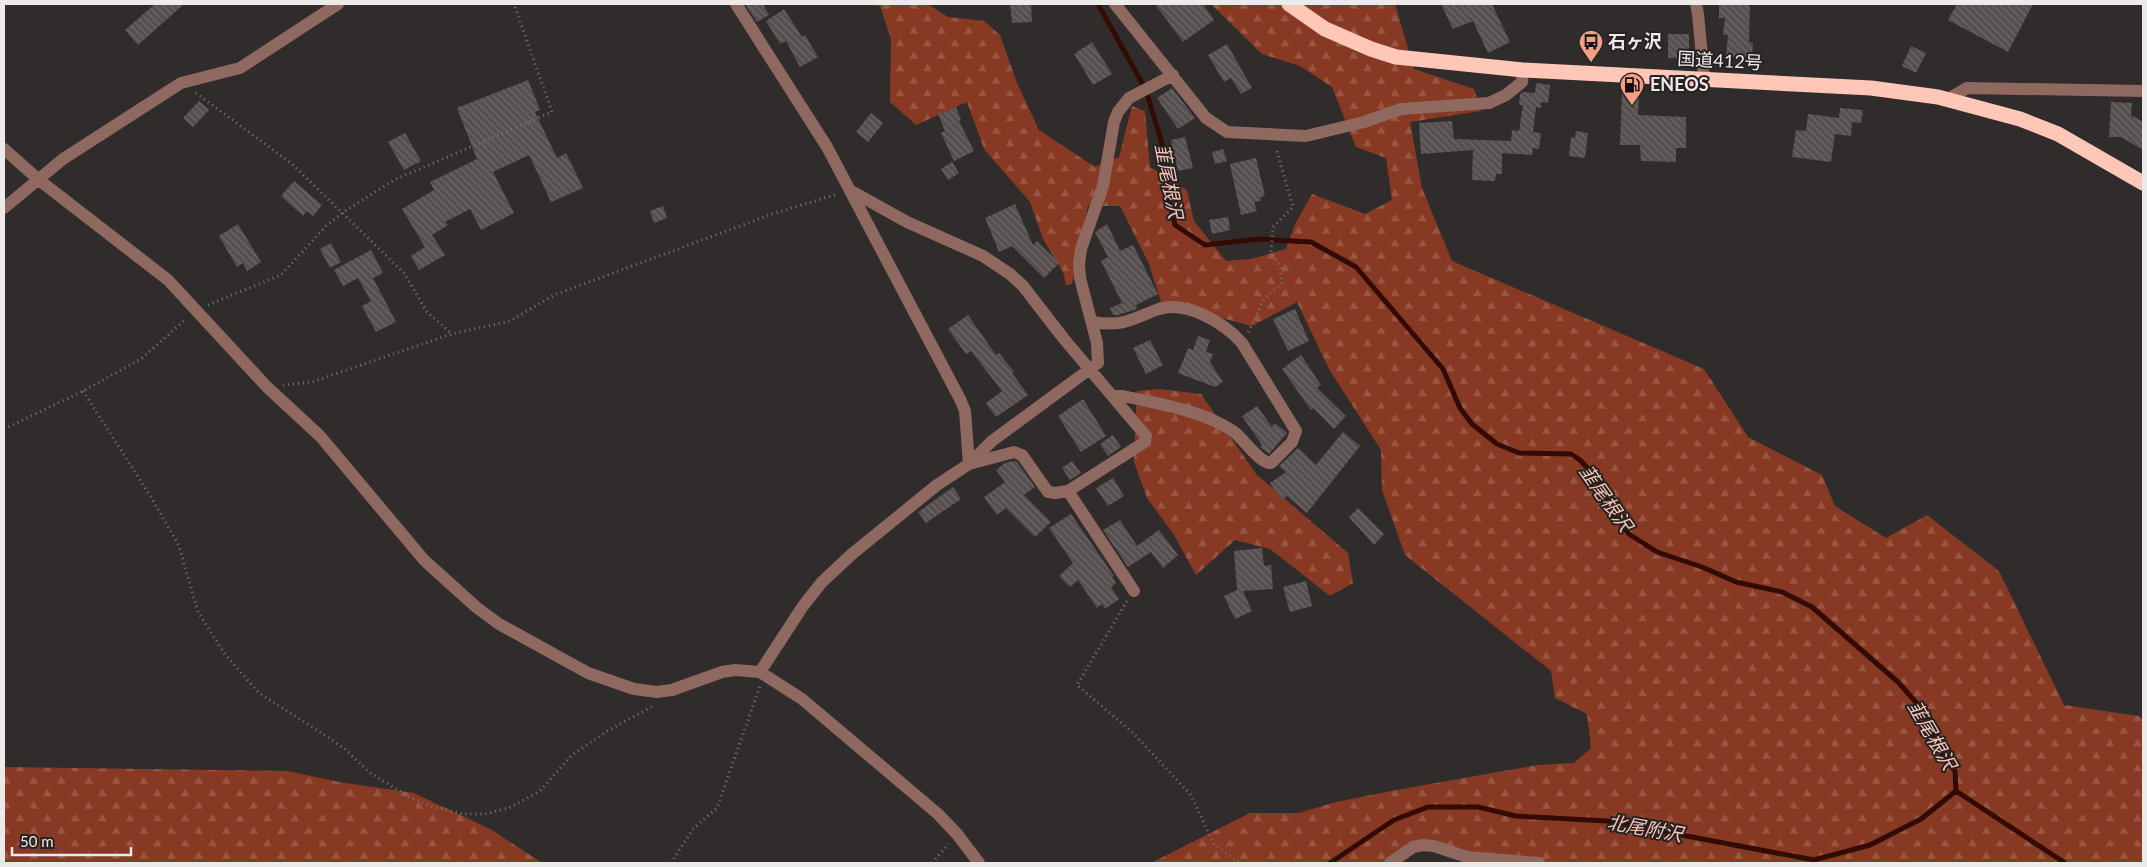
<svg xmlns="http://www.w3.org/2000/svg" width="2147" height="867" viewBox="0 0 2147 867" font-family="Lato,'Noto Sans JP',sans-serif">
<style>
.forest{fill:url(#forest-firs)}
.lines{fill:none;stroke-linecap:round;stroke-linejoin:round}
.stream{stroke:#330b02;stroke-width:5}
.building{fill:url(#building-back-hatch)}
.path{stroke:#797675;stroke-width:3;stroke-dasharray:1 4;stroke-linecap:butt}
.minor{stroke:#8f695f;stroke-width:12}
.highway{stroke:#fec7b7;stroke-width:15}
.labels{text-anchor:middle;stroke-width:4;stroke-linejoin:round;paint-order:stroke}
.poi-label{font-size:18px;font-weight:bold;fill:#edebea;stroke:#262221;text-anchor:start}
.street-label{font-size:18px;fill:#edebea;stroke:#262221}
.water-label{font-size:19px;font-style:italic;fill:#f6c6b9;stroke:#262221}
</style>
<defs>
<pattern id="forest-firs" width="22" height="20" patternUnits="userSpaceOnUse" patternTransform="scale(1.25)"><rect width="22" height="20" fill="#873923"/><path d="M5 1l3.5 6h-7zM16 11l3.5 6h-7z" fill="#985643"/></pattern>
<pattern id="building-back-hatch" width="6" height="6" patternUnits="userSpaceOnUse" patternTransform="scale(1.25)"><rect width="6" height="6" fill="#55504f"/><path d="M-1 5l2 2M0 0l6 6M5-1l2 2" fill="none" stroke="#6e6968"/></pattern>
</defs>
<rect width="100%" height="100%" fill="#302c2b"/>
<path class="forest" d="M863,4H928L948,17L984,21L1000,35L1017,83L1039,130L1095,167L1119,157L1132,106L1145,111L1150,167L1187,190L1194,221L1226,261L1251,259L1286,249L1295,224L1312,194L1365,214L1392,200L1386,158L1356,147L1332,87L1300,66L1262,54L1211,4H1395L1414,69L1474,89L1481,111L1410,122L1422,188L1452,261L1704,369L1748,437L1822,475L1835,506L1886,538L1927,515L1999,571L2064,705L2139,716L2143,720V863H1522L1420,849L1401,863H1151L1250,813H1299L1336,802L1391,791L1538,765L1574,763L1591,748L1587,714L1555,698L1551,671L1405,555L1382,490L1381,450L1329,369L1297,302L1252,326L1161,302L1149,264L1120,206H1088L1072,284L1066,285L1063,272L1043,239L1030,202L984,149L967,102L916,125L890,102L891,39L880,6Z
M1159,389L1201,394L1256,474L1348,553L1353,583L1330,596L1270,549L1235,540L1196,575L1174,535L1147,498L1134,462L1137,391Z
M4,767L288,771L339,782L414,793L492,830L542,863H4Z"/>
<g class="lines">
<path class="stream" d="M1098,4L1146,90L1167,161L1166,186L1175,225L1205,245L1258,239L1311,242L1356,267L1443,369L1460,408L1472,424L1497,444L1519,453L1571,454L1580,460L1596,477L1614,515L1629,534L1657,552L1702,567L1736,582L1782,592L1812,607L1898,682L1922,709L1944,758L1955,771L1956,791
M1956,791L2065,863
M1330,863L1394,820L1428,807H1478L1516,816L1607,821L1814,860L1870,845L1921,819L1956,791"/>
</g>
<path class="building" d="M155,4H184L138,45L125,30Z
M745,4H763L769,15L757,22Z
M1010,4H1031L1032,22L1012,23Z
M1155,4H1203L1214,20L1183,42Z
M1441,4H1492L1510,42L1488,53L1473,21L1453,29Z
M1719,4H1750L1749,42L1753,43L1752,58L1726,56L1728,35H1723L1725,18H1719Z
M1957,4H2033L2008,52L1948,20Z
M784,9L802,37L805,35L818,57L800,67L786,41L780,44L766,21Z
M1668,34H1689V58H1668Z
M1092,42L1112,74L1093,85L1074,54Z
M1227,44L1252,88L1241,94L1231,78L1224,82L1208,55Z
M1911,46L1926,53L1916,73L1902,66Z
M528,80L540,110L535,112L557,158L566,153L583,188L551,202L529,155L493,172L514,213L481,230L470,209L445,222L448,225L432,235L445,255L419,270L411,256L425,247L402,209L434,190L430,182L477,159L457,108Z
M1536,83L1550,85L1548,103L1541,102V108L1536,107L1533,132L1541,133L1539,149L1533,148L1532,155L1502,153V174H1496L1495,181L1472,180L1473,150L1421,154L1419,123L1452,121L1454,139L1511,141L1512,130L1519,131L1523,105H1519L1520,94L1523,92L1535,93Z
M1172,88L1195,118L1178,129L1157,98Z
M1622,93L1639,94L1638,115L1686,117V148H1676V162L1641,161L1640,145H1620Z
M199,101L209,110L193,127L183,118Z
M2111,102L2132,103L2131,115L2143,122V150L2121,137H2109Z
M956,107L961,120L959,121L974,151L954,161L941,133L945,131L938,114Z
M1840,108L1863,110L1861,123L1852,122L1851,136L1835,134L1831,162L1792,157L1796,130L1806,131L1808,114L1839,118Z
M871,113L883,123L868,142L856,132Z
M1576,131L1588,133L1585,158L1569,156L1571,137L1575,138Z
M405,133L421,161L404,170L388,142Z
M1185,137L1193,168L1178,171L1171,140Z
M1223,149L1227,161L1215,164L1212,152Z
M1256,158L1265,196L1260,197L1261,201L1254,202L1257,211L1241,215L1230,164Z
M952,162L959,173L948,180L941,169Z
M294,181L322,205L313,216L307,211L303,216L281,196Z
M1015,204L1033,245L1037,241L1059,263L1044,278L1012,246L999,252L985,218Z
M663,206L667,218L654,223L650,211Z
M1228,217L1230,230L1212,234L1209,220Z
M238,224L261,262L247,271L243,263L237,267L219,236Z
M1107,224L1120,251L1133,245L1158,294L1136,305L1137,309L1118,315H1113L1110,308L1122,303L1101,261L1108,257L1095,232Z
M331,243L341,262L330,268L320,249Z
M371,250L383,273L373,278L396,322L376,332L362,306L371,301L358,278L343,286L334,270Z
M1295,309L1309,341L1288,351L1273,319Z
M968,315L996,355L999,353L1014,372L1012,373L1028,395L996,417L986,403L1002,391L971,351L966,354L948,329Z
M1198,336L1210,340L1206,352L1213,354L1210,362L1223,382L1215,387L1178,373L1188,348L1193,350Z
M1150,340L1163,365L1146,374L1133,348Z
M1301,355L1321,385L1317,388L1346,416L1334,429L1313,408L1311,410L1282,369Z
M1083,399L1106,436L1081,452L1058,416Z
M1257,406L1272,427L1275,423L1287,433L1269,454L1260,447L1262,445L1242,416Z
M1343,432L1360,446L1307,513L1287,496L1281,500L1270,483L1286,472L1279,466L1298,448L1316,465Z
M1113,435L1121,447L1108,456L1100,444Z
M1014,461L1017,462L1035,487L1024,495L1051,522L1035,537L1006,508L997,515L984,497L1005,482L996,470L1005,463Z
M1072,461L1081,473L1070,480L1062,468Z
M1113,478L1124,496L1108,506L1096,488Z
M953,487L961,499L926,523L918,512Z
M1358,508L1384,534L1374,545L1349,517Z
M1071,514L1114,576L1112,577L1116,583L1111,587L1119,599L1105,609L1102,604L1097,608L1078,580L1070,587L1059,576L1073,563L1049,528Z
M1120,520L1137,546L1159,530L1178,555L1163,568L1151,552L1128,567L1103,530Z
M1262,548L1264,566L1271,565L1273,589L1243,591L1252,611L1235,619L1224,596L1237,590L1234,551Z
M1306,581L1312,606L1290,612L1283,587Z"/>
<g class="lines">
<path class="path" d="M196,93L292,164L404,273L427,312L452,334
M208,305L281,275L326,226L342,213L394,180L552,112L514,4
M1248,332L1264,299L1282,283L1281,268L1271,252L1273,227L1293,207L1276,148
M283,385L312,382L452,334L510,321L554,295L775,213L838,194
M83,391L151,497L179,546L198,612L224,653L259,693L326,736L345,749L369,772L411,798L434,807L463,814H485L509,808L540,791L572,755L609,730L655,705
M4,429L83,391L141,359L186,319
M1127,601L1077,685L1133,733L1191,795L1213,843L1239,863
M671,863L693,829L717,808L760,686
M932,863L949,844"/>
<path class="minor" d="M736,4L827,147L960,399L965,411L969,464L1014,452L1022,455L1048,492L1055,493L1068,491
M1115,4L1206,118L1227,132L1306,136L1364,122L1401,109L1489,103L1506,95L1522,82L1523,70
M1696,4L1698,14L1704,78
M1948,99L1967,88L2143,91
M4,149L39,180L168,280L267,387L320,436L424,560L476,607L499,624L588,673L634,689L657,692L672,690L722,672L735,670L760,672L802,699L938,814L957,834L979,863
M853,192L907,222L983,256L1010,274L1023,286L1064,339L1146,436L1145,442L1068,491L1134,591
M4,208L63,159L181,83L240,68L338,4
M1093,322C1122,327 1130,320 1156,310C1185,299 1223,322 1242,343L1296,431L1292,442L1271,463C1260,464 1243,438 1233,431C1201,410 1160,404 1123,396H1115
M760,672L803,606L822,582L852,554L937,485L969,464L992,441L1098,363L1097,343L1080,278L1079,264L1081,249L1103,186L1114,122L1118,112L1129,98L1173,75
M1390,863L1413,847L1423,845L1434,846L1467,857L1539,863"/>
<path class="highway" d="M1289,4L1325,29L1371,49L1396,57L1523,70L1871,88L1938,97L2020,119L2058,134L2143,183"/>
</g>
<defs>
<symbol id="bus-pin" viewBox="-11 -11 22 30"><path d="M0 17L-7.5 6A9.5 9.5 0 1 1 7.5 6Z" fill="#f49e86" stroke="#262221"/><path d="M-5-6H5V4H4V6H2V4H-2V6H-4V4H-5ZM-3.5-4V0h7V-4ZM-3.5 1.2v1.5H-2V1.2ZM2 1.2v1.5H3.5V1.2Z" fill="#111"/></symbol>
<symbol id="fuel-pin" viewBox="-11 -11 22 30"><path d="M0 17L-7.5 6A9.5 9.5 0 1 1 7.5 6Z" fill="#f49e86" stroke="#262221"/><path d="M-5.5-6h7V0h2V4h1.3V-2.5L3-4.5l.8-.8L6-3V5H2.5V1h-1V6h-7ZM-4.2-4.7v3.2H.2V-4.7Z" fill="#111"/></symbol>
</defs>
<g fill-rule="evenodd">
<use href="#bus-pin" x="1577" y="28" width="28" height="38"/>
<use href="#fuel-pin" x="1618" y="71" width="28" height="38"/>
</g>
<g class="labels">
<g class="poi-label">
<text x="1608" y="48">石ヶ沢</text>
<text x="1650" y="91">ENEOS</text>
</g>
<g class="street-label">
<text transform="translate(1720 61) rotate(3)" y="6">国道412号</text>
</g>
<g class="water-label">
<text transform="translate(1169 181) rotate(79)" y="7">韮尾根沢</text>
<text transform="translate(1606 498) rotate(55)" y="7">韮尾根沢</text>
<text transform="translate(1932 735) rotate(60)" y="7">韮尾根沢</text>
<text transform="translate(1645 828) rotate(10)" y="7">北尾附沢</text>
</g>
</g>
<rect width="2147" height="867" fill="none" stroke="#edebea" stroke-width="10"/>
<path d="M12 847v8h119v-8" fill="none" stroke="#edebea" stroke-width="2.5"/>
<text x="20" y="847" font-size="15" fill="#edebea" stroke="#262221" stroke-width="4" paint-order="stroke">50 m</text>
</svg>
